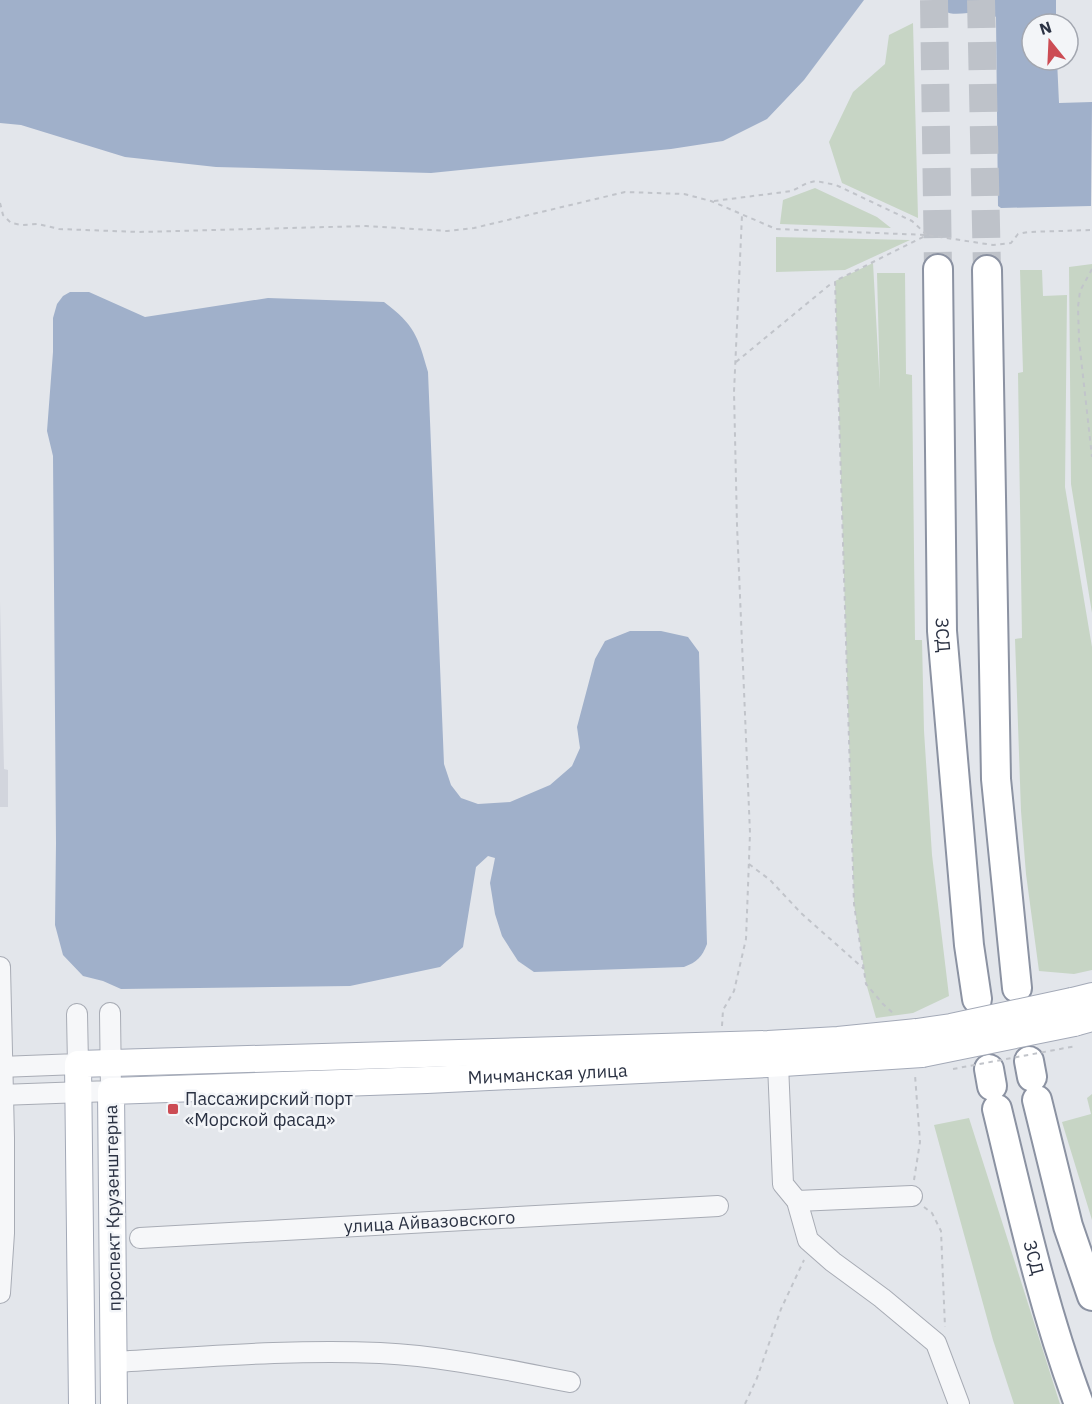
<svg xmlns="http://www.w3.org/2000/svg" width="1092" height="1404" viewBox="0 0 1092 1404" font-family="'IBM Plex Sans',sans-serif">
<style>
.built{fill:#d2d5dd}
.green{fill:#c7d5c5}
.water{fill:#a0b0ca}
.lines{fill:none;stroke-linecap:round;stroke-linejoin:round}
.highway-tunnel{stroke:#bec2c9;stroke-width:28;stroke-dasharray:28 14;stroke-linecap:butt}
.minor-casing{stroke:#a8acb5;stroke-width:22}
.major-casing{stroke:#a3a9b7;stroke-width:28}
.highway-casing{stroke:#8b92a2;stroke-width:32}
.path{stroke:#c1c4ca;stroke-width:2;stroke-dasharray:4.5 4.5;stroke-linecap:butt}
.minor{stroke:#f6f7f9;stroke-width:20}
.major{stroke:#fff;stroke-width:26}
.highway{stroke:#fff;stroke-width:28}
.major-bridge-casing{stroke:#a3a9b7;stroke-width:28;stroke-linecap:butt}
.path-bridge{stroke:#c1c4ca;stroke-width:2;stroke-dasharray:4.5 4.5;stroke-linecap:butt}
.major-bridge{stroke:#fff;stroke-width:26}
.poi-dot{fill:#cc4c54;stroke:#f3f5f8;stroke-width:2}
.labels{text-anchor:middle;stroke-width:5;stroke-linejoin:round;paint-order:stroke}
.street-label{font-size:18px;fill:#2b3243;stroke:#f3f5f8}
.poi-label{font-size:18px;fill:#2b3243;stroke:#f3f5f8;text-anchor:start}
</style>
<rect width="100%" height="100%" fill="#e3e6eb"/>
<path class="built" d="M0,601L4,769L8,770V807H0Z"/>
<path class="green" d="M913,23L918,218L842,183L829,142L853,92L885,64L889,35Z
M815,188L877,217L891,228L780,224L783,200Z
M776,237L910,240L845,270L776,272Z
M873,263L880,390L877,273H905L906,374L912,375L915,640H922L924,731L932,855L949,996L913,1013L876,1018L866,983L854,904L835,281Z
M1092,264V613L1071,484L1069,267Z
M1020,270H1042L1043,296L1067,295L1065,487L1092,647V970L1074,974L1039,971L1026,874L1021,811L1015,639L1022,638L1018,373L1023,372Z
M1092,1094V1220L1062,1122L1091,1114L1087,1098Z
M969,1118L1060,1404H1014L993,1340L934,1125Z"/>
<path class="water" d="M0,0H864L804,80L767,119L723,141L671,149L431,173L216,167L125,157L21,125L0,123Z
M935,0H1056V24H1032V60H1057L1059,103L1092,102L1091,206L1001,208L998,206L996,17C978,2 947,28 935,0Z
M70,292H89L145,317L268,298L384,302C415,325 418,337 428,372L444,764L451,785L461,798L478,804L510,802L550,785L572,766L580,748L577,727L595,659L605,641L630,631H661L688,637L699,652L707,944C702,957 697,962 684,967L534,972L518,961L502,936L495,914L490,883L495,858L488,856L476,867L463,947L440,967L350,986L121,989L103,981L83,976L63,955L55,925L56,843L53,456L47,431L53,352V318L57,304L63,296Z"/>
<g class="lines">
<path class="highway-tunnel" d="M934,0L938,269
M981,0L987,270"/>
<defs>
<g id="minor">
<path d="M0,967L4,1138V1233L0,1293"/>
<path d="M778,1064L783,1184L797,1201L808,1240L833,1262L882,1298L936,1343L959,1404"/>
<path d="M0,1067L78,1064L77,1014"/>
<path d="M0,1095L111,1091L110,1013"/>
<path d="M797,1201L912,1196"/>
<path id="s1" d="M140,1238L718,1206"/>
<path d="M115,1362C203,1357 292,1349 380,1353C444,1356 507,1370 570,1382"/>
</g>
<g id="major">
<path d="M1072,1001L1092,996"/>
<path d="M1074,1023L1092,1018"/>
<path d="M82,1404L78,1064L768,1044L838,1040L917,1032"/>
<path id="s2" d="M114,1404L111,1091L427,1080L768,1064L922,1054"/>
</g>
<g id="highway">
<path id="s3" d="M938,269L942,631L969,945L977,999"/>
<path d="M987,270L996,779L1017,988"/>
<path d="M1029,1061L1032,1077"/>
<path d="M989,1069L992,1086"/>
<path d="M1037,1100L1068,1226L1092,1296"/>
<path id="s4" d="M997,1109C1021,1208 1043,1308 1079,1404"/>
</g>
</defs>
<use href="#minor" class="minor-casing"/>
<use href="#major" class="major-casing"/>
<use href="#highway" class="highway-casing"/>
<path class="path" d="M714,201L792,191L807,183L816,181L836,185L912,221L927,235L835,281L854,904L866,984L883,1004L895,1015
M0,203L3,215L11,223L22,225L38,224L59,229L139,232L366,226L447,231L474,228L625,192L684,194L711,201L776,229L927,235L993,245L1011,243L1018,234L1028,232L1092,230
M1092,269L1080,291L1078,307L1079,340L1092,457
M736,362L833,282
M749,864L770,880L801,913L864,969
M722,1026L723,1010L734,991L746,939L750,833L737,525L734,392L742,215
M914,1180L920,1142L915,1075
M924,1207L932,1213L941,1231L945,1327
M745,1404L757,1378L781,1309L804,1260"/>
<use href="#minor" class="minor"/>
<use href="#major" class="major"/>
<use href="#highway" class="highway"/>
<defs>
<path id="major-bridge" d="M917,1032L951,1027L1072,1001
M922,1054L1074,1023"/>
</defs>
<use href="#major-bridge" class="major-bridge-casing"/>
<path class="path-bridge" d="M953,1069L1076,1046"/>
<use href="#major-bridge" class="major-bridge"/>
</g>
<rect class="poi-dot" x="167" y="1103" width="12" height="12" rx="3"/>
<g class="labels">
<g class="street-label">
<text dy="6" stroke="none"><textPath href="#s3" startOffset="366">ЗСД</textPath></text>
<text dy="6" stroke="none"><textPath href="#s2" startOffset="750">Мичманская улица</textPath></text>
<text transform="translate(113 1208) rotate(-91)" y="6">проспект Крузенштерна</text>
<text dy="6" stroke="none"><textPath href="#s1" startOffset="290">улица Айвазовского</textPath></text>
<text dy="6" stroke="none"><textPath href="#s4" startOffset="153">ЗСД</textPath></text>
</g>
<g class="poi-label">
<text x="185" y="1105">Пассажирский порт<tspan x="185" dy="21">«Морской фасад»</tspan></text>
</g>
</g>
<g transform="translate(1050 42) rotate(342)"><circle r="28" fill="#f3f5f8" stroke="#a3a7b0" stroke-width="1.5"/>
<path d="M0-4.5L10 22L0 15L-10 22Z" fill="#cc4c54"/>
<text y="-9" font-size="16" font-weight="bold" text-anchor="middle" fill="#2b3243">N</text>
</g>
</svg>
